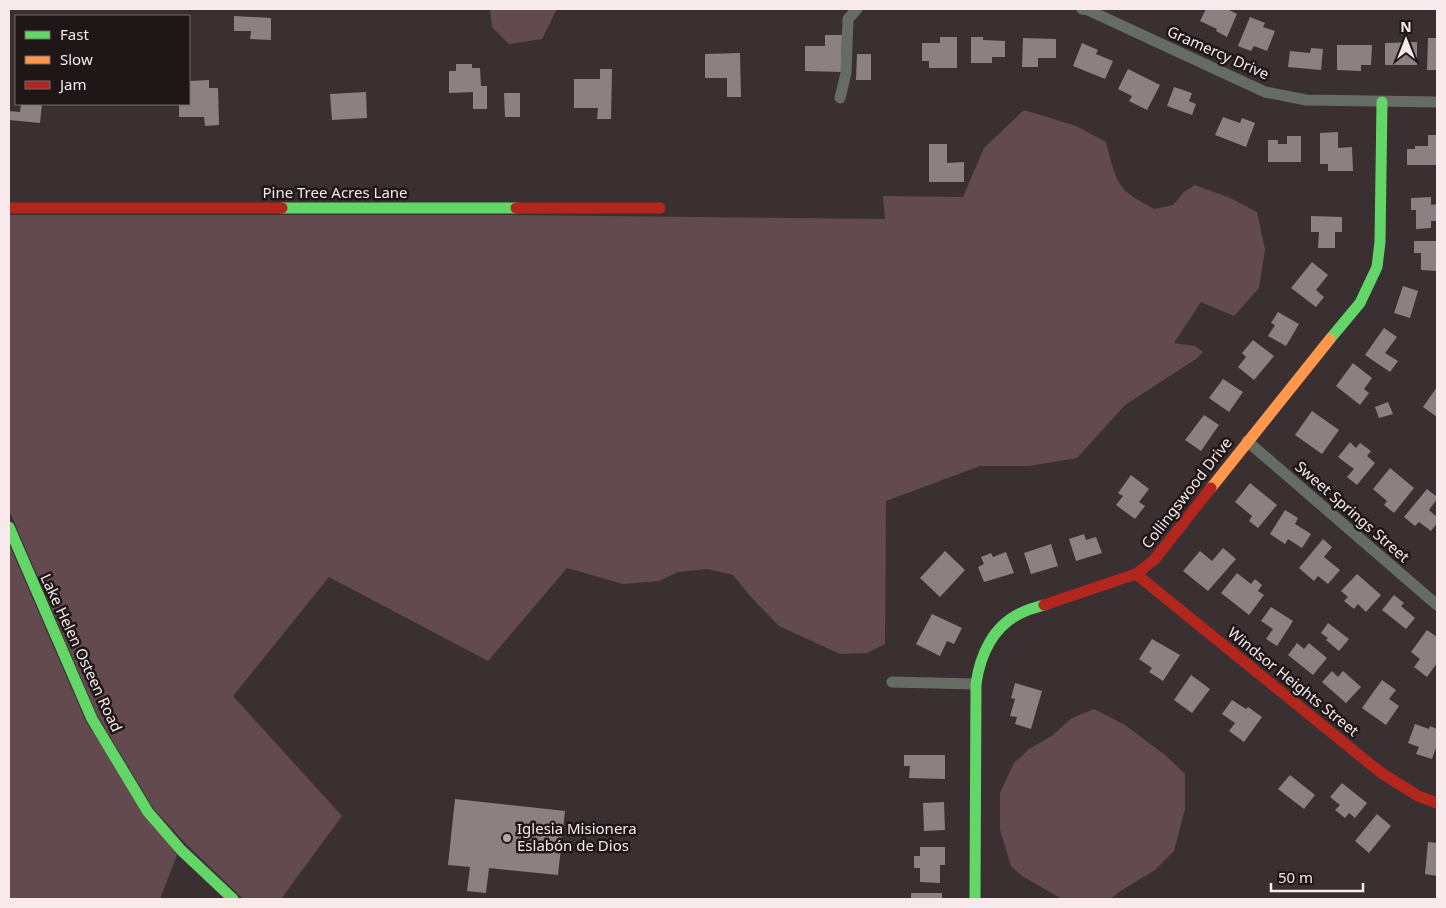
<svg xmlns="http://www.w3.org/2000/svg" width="1446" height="908" viewBox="0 0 1446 908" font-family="'Noto Sans',sans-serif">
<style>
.green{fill:#624a4f}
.building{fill:#8b8183}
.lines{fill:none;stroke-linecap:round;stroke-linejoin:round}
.street{stroke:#646c64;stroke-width:11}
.fast{stroke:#63d668;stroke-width:11}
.slow{stroke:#ff974d;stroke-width:11}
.jam{stroke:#b3261e;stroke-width:11}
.poi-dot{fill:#b5a8ab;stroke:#1f1618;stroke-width:2}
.labels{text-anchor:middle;stroke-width:5;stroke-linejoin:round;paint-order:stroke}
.street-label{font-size:15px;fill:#f7e9ec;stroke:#1f1618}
.poi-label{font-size:15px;fill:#f7e9ec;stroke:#1f1618;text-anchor:start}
</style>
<rect width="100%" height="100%" fill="#3a3032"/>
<path class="green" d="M490,9H557L542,39L509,44L492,27Z
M1024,110L1076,126L1106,142C1110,156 1113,175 1122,187C1130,197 1144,203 1154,209L1173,205L1184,192L1195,185L1228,197L1257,212L1265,250L1259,288L1234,316L1201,302L1174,343L1195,346L1203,352L1196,359L1125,405L1077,458L1029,466H980L886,501L885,644L867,653L840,654L779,626L750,596L733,575L707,569L678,572L659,581L623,584L567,568L488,661L329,577L233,696L342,816L281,899H244L240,896L186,844L153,808L97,715L9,510V215H509L885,219L883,196L963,197L984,148Z
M9,544L86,722L177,855L160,899H9Z
M1094,709L1125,725L1165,755L1185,774V809L1174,851L1155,870L1119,892L1110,899H1062L1022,876L1011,866L1000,830V793L1014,763L1029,749L1053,735L1072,718Z"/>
<path class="building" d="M1206,9H1227L1237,14L1227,37L1216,31L1217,29L1200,21Z
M234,16L271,18V40L250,39L251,31H234Z
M1250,17L1265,23L1263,27L1275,31L1267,51L1254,46L1251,51L1238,46Z
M825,35H842L841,72L805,71V46H825Z
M940,37H957V68H929V61H922V43H940Z
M971,37H983V40L1005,41V57H992V63H971Z
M1023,38L1056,39V58H1038V67H1022Z
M1428,38H1437V70H1427Z
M1417,42V65H1385V43Z
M1082,43L1098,50L1096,54L1113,61L1105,79L1073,66Z
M1337,45H1372L1371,65H1361V71L1337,70Z
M1311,48L1323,49L1321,70L1288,67L1290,51L1310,53Z
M740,53L741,97H727V78H705V54Z
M857,54H871V80H856Z
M456,64H472V68H480L481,86H487V109H473V92L449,93V71H456Z
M600,69H612L611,119H597L598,108H574V79H600Z
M1128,69L1160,85L1147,110L1129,101L1132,96L1118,89Z
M209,80V88H218L219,125L205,126L204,117H179V104H189V81Z
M1174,87L1192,93L1189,101L1196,104L1192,115L1167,106Z
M366,92L367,118L332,120L330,94Z
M504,93H520V117H505Z
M21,104H42L40,123L9,120V111L20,112Z
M1223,117L1240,123L1242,118L1255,123L1246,147L1215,135Z
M1338,132V148L1352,147L1353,171H1328V164H1320V133Z
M1428,135H1437V165H1407V149H1415V146H1428Z
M1287,136H1301V162H1268V140H1278V144H1287Z
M929,144H947V163L964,162V182H929Z
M1431,197V205L1437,204V221H1431V228L1416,229V210H1411V198Z
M1311,216L1342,217V232H1335V248H1318L1319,232H1311Z
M1414,241H1437V271L1421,270V253H1414Z
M1312,262L1328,275L1316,290L1324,297L1316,307L1291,288Z
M1403,286L1418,291L1410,318L1394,313Z
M1278,312L1299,324L1286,346L1268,336L1275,325L1271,323Z
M1384,328L1397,337L1385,353L1398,361L1390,372L1365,355Z
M1253,340L1274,356L1254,380L1238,367L1246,357L1242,353Z
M1353,363L1372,378L1364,389L1369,393L1360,405L1336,386Z
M1223,379L1243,392L1229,412L1209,398Z
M1437,387V417L1423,407Z
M1388,402L1393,414L1379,418L1375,407Z
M1312,411L1339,430L1322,454L1295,435Z
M1204,415L1219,425L1201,451L1185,440Z
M1350,442L1356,448L1360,443L1371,451L1367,456L1375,463L1357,485L1347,477L1354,469L1338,457Z
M1390,468L1414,488L1394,513L1384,505L1387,501L1373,489Z
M1131,475L1149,489L1139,502L1145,506L1135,519L1116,505L1123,496L1118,493Z
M1250,483L1277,505L1258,528L1249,521L1252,516L1235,502Z
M1427,489L1437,497V499L1429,510L1437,517V523L1431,531L1419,522L1415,526L1404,517Z
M1285,510L1298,518L1295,524L1311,534L1302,548L1288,539L1285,544L1270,534Z
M1084,534L1086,540L1096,537L1102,553L1076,561L1069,539Z
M1323,539L1332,547L1324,557L1340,570L1328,584L1318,576L1314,581L1299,568Z
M1051,544L1058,566L1031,574L1024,553Z
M1223,548L1236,559L1208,591L1183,571L1200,551L1212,561Z
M945,551L965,570L940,597L920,578Z
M1006,552L1014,573L984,582L978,567L984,564L981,557L991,553L993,557Z
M1237,573L1251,584L1255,579L1262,585L1258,591L1264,595L1249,615L1221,593Z
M1357,574L1381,595L1366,612L1358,604L1354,609L1344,601L1348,597L1341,591Z
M1394,595L1404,603L1401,606L1415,618L1406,629L1382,610Z
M1271,607L1293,621L1277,646L1266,639L1273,629L1261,621Z
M932,614L962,628L954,644L947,641L940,656L916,644Z
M1328,623L1349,639L1339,651L1326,640L1328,638L1321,633Z
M1427,630L1437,637V663L1427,677L1414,667L1420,659L1411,652Z
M1152,639L1180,655L1163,681L1149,672L1152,668L1139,659Z
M1297,643L1304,649L1309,643L1327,658L1313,675L1288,655Z
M1332,671L1338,677L1343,671L1361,687L1346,703L1322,682Z
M1191,675L1210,689L1192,713L1174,700Z
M1382,680L1396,690L1389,699L1399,706L1386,725L1362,708Z
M1015,683L1042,691L1031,729L1015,724L1017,717L1010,716L1015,699L1011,698Z
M1232,700L1246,709L1248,707L1262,717L1244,742L1229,731L1235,723L1222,714Z
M1415,724L1429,729L1430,726L1437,729V745L1432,759L1416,754L1419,747L1408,743Z
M904,755H945V779L909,778L910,766H904Z
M1290,775L1315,795L1304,809L1278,789Z
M1342,783L1367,803L1355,818L1349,813L1345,818L1335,810L1340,805L1330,797Z
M455,799L565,811L558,875L489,868L486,893L467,891L470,867L448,865Z
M944,802L945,830L924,831L923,803Z
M1377,814L1391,826L1369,853L1355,841Z
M1428,842L1437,843V876L1425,874Z
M920,847H945V865H940V883L920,882V868H914V856H920Z
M911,893H942V899H911Z"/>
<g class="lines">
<path class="street" d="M1082,9L1088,10L1265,92L1306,100L1437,102
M840,98L846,73L848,19L857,9
M1247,441L1437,605
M892,682L976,684"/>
<path class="fast" d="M282,208H516
M1330,339L1360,303L1377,267L1380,242L1382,102
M9,527L92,719L148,812L181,850L233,899
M975,899L976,684C980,655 993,626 1021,613C1028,609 1037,607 1044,605"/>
<path class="slow" d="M1211,488L1330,339"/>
<path class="jam" d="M9,208H282
M516,208H660
M1136,574L1380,772L1418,796L1437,803
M1044,605L1136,574L1154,560L1211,488"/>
</g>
<circle class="poi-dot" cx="507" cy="838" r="5"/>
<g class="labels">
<g class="street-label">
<text transform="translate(1218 53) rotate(24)" y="5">Gramercy Drive</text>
<text x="335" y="198">Pine Tree Acres Lane</text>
<text transform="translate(1187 493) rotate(-52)" y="5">Collingswood Drive</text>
<text transform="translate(1352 512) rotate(41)" y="5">Sweet Springs Street</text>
<text transform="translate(81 653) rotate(65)" y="5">Lake Helen Osteen Road</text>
<text transform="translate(1293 682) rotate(39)" y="5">Windsor Heights Street</text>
</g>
<g class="poi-label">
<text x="517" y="834">Iglesia Misionera<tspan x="517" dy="17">Eslabón de Dios</tspan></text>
</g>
</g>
<rect width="1446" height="908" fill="none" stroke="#f7e9ec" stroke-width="20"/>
<rect x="15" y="15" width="175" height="90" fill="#1f1618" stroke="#756a6d"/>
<rect x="25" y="31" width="25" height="8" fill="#63d668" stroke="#756a6d"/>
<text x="60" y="40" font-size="15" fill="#f7e9ec">Fast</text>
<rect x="25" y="56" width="25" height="8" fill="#ff974d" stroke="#756a6d"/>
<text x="60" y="65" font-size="15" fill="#f7e9ec">Slow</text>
<rect x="25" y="81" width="25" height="8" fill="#b3261e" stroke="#756a6d"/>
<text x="60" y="90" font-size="15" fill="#f7e9ec">Jam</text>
<g transform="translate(1406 40)" stroke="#1f1618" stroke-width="4" paint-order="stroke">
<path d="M0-4L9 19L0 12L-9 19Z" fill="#f7e9ec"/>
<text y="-8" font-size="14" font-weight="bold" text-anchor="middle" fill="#f7e9ec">N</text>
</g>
<path d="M1271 883v8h92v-8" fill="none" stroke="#f7e9ec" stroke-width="2.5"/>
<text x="1278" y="883" font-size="15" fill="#f7e9ec" stroke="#1f1618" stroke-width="4" paint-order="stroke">50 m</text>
</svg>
